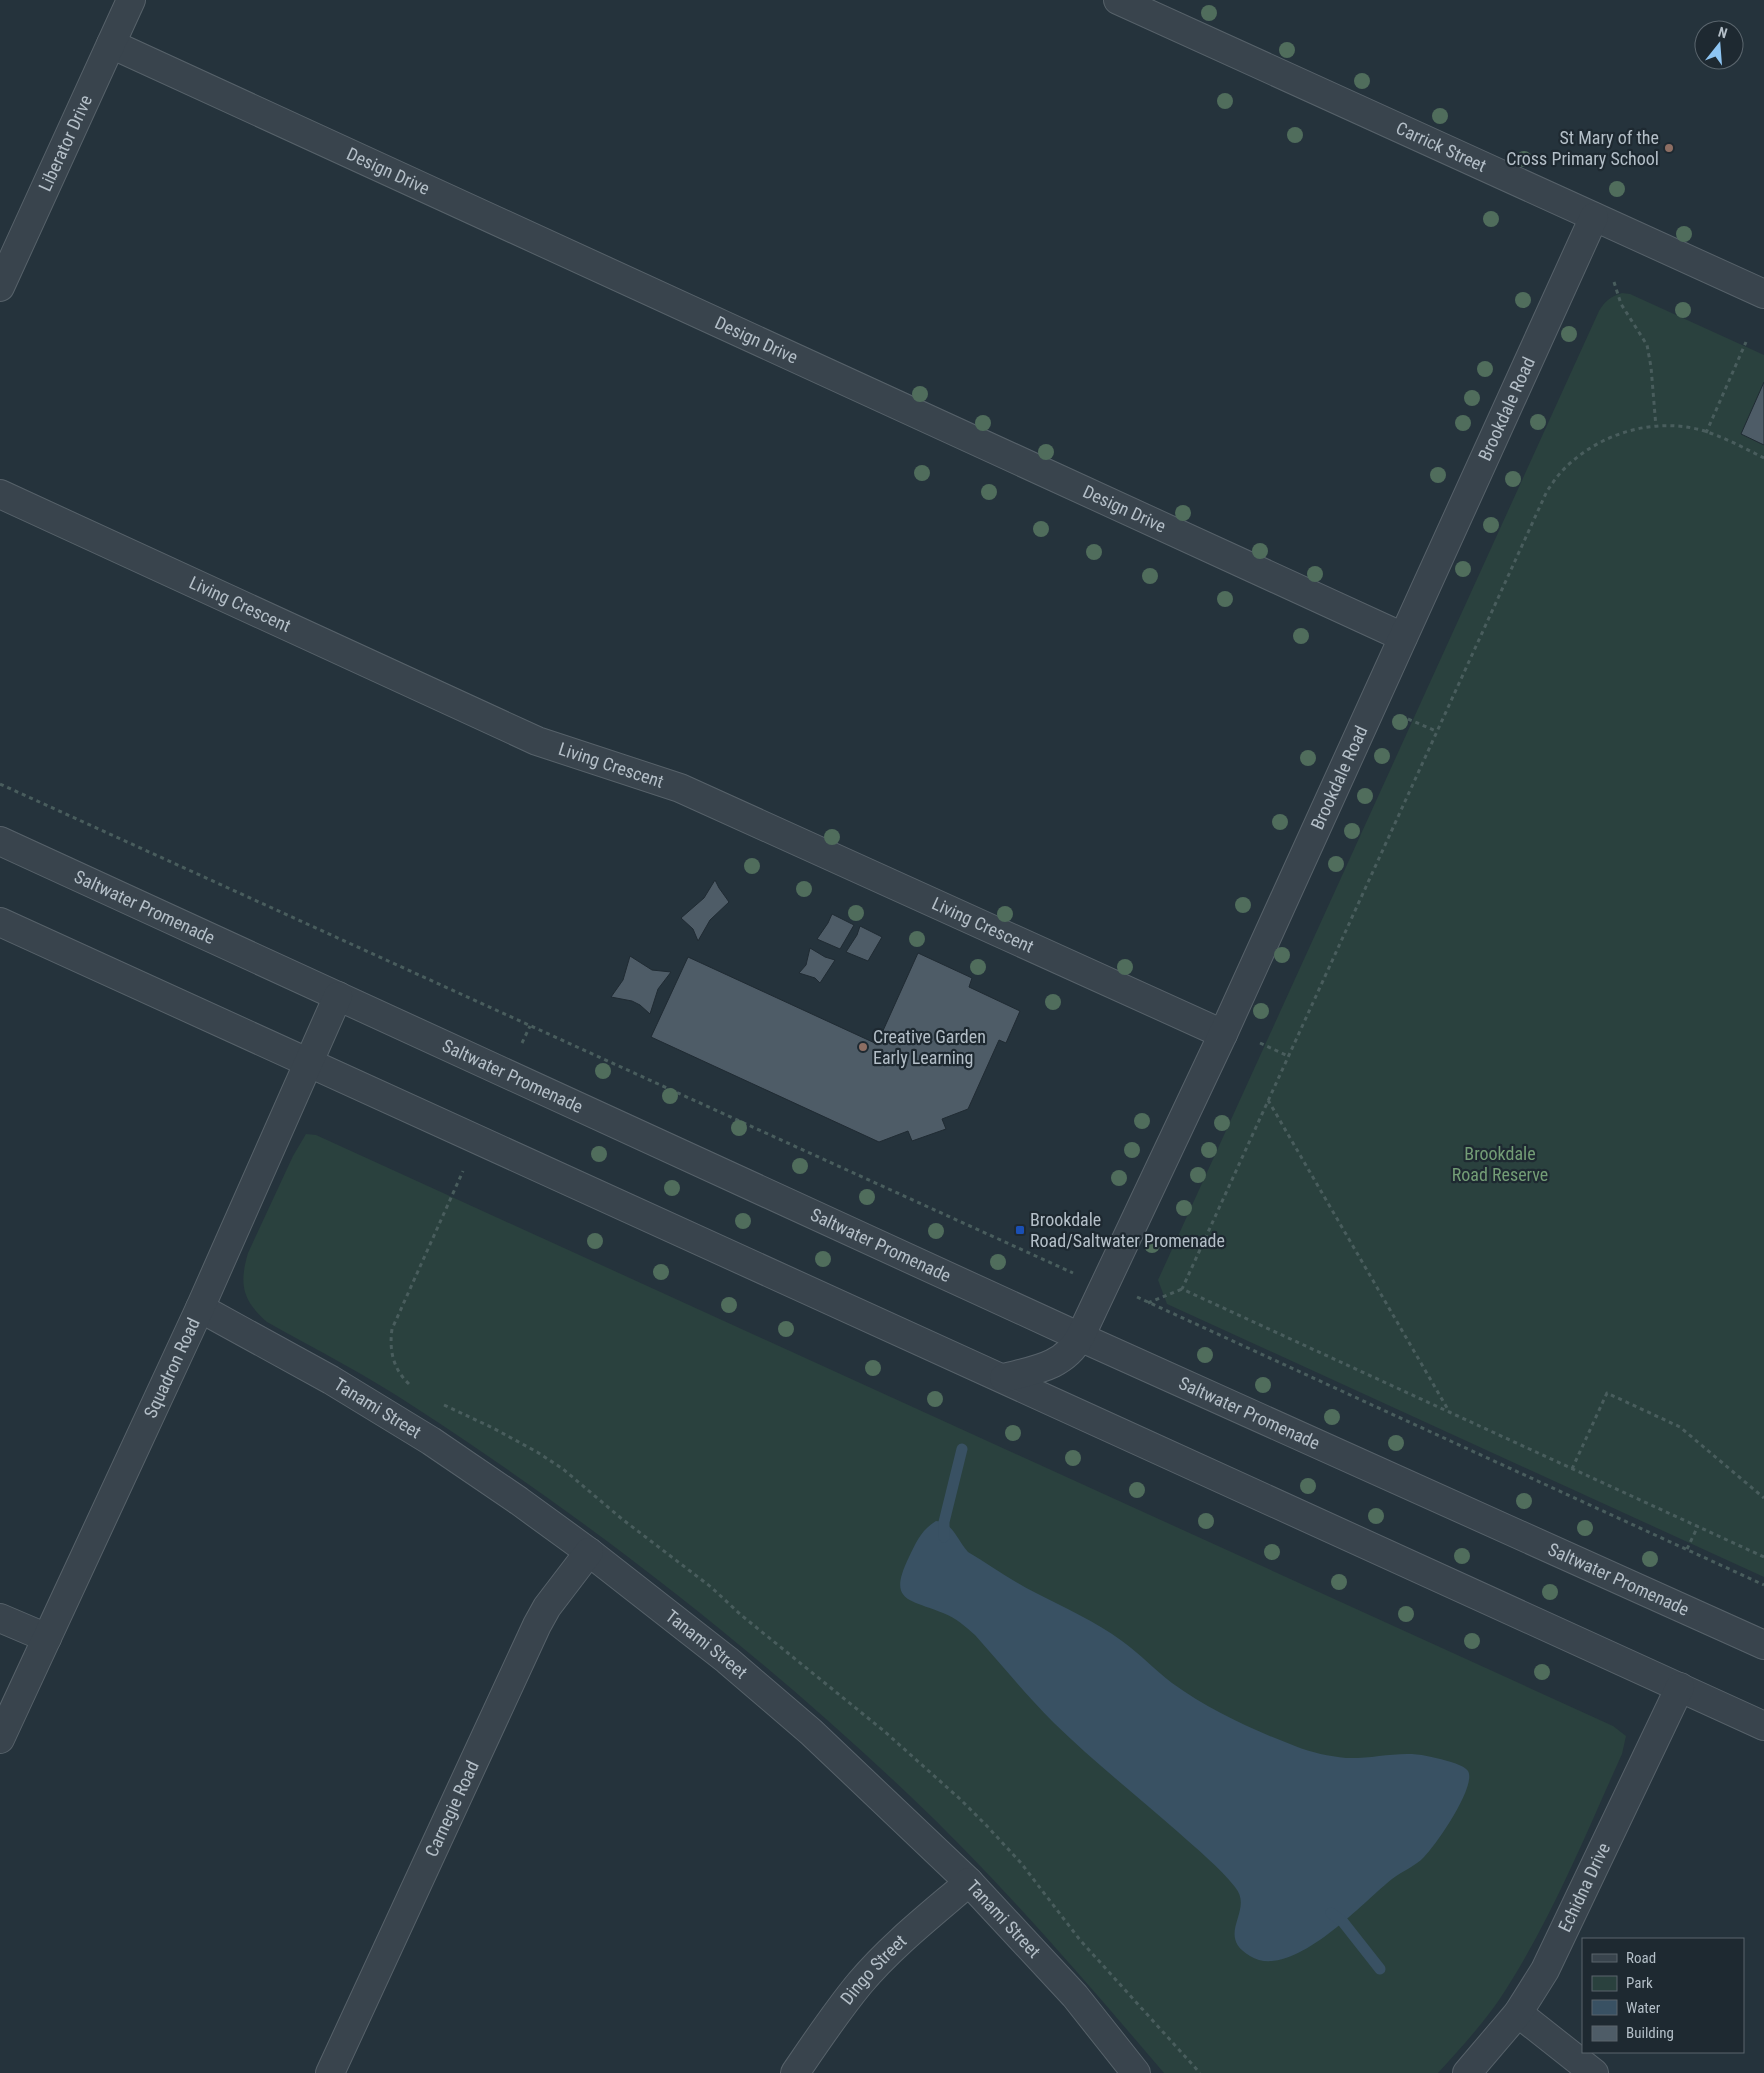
<svg xmlns="http://www.w3.org/2000/svg" width="1764" height="2073" viewBox="0 0 1764 2073" font-family="'Roboto Condensed',sans-serif">
<style>
.green{fill:#2a413e}
.water{fill:#395163}
.lines{fill:none;stroke-linecap:round;stroke-linejoin:round}
.stream{stroke:#395163;stroke-width:11}
.building{fill:#4e5c67;stroke:#202b33}
.minor-casing{stroke:#57626a;stroke-width:30}
.path{stroke:#495d5d;stroke-width:3;stroke-dasharray:4 4;stroke-linecap:butt}
.minor{stroke:#39444d;stroke-width:28}
.tree{fill:#506d5c}
.education-dot{fill:#8d6e63;stroke:#1e2931;stroke-width:2}
.transit-dot{fill:#1a4fb4;stroke:#1e2931;stroke-width:2}
.labels{text-anchor:middle;stroke-width:4.5;stroke-linejoin:round;paint-order:stroke}
.poi-label{font-size:18px;fill:#b4bfc8;stroke:#1e2931;text-anchor:start}
.street-label{font-size:18px;fill:#b4bfc8;stroke:#1e2931}
.park-label{font-size:18px;fill:#739d76;stroke:#1e2931}
</style>
<rect width="100%" height="100%" fill="#25333c"/>
<path class="green" d="M1622,293L1630,294L1764,355V1577L1167,1304L1158,1280L1599,311C1605,301 1610,297 1622,293Z
M306,1134L316,1135L1613,1726L1626,1736L1622,1754C1584,1838 1550,1923 1499,2000C1481,2026 1459,2050 1438,2073H1164C1082,1977 1000,1881 908,1794C756,1650 591,1522 416,1408C368,1376 317,1350 267,1322C242,1300 239,1284 248,1253L293,1156Z"/>
<path class="water" d="M936,1521C953,1522 957,1540 968,1552C990,1565 1012,1581 1036,1593C1065,1608 1095,1621 1122,1641C1140,1654 1155,1670 1172,1683C1209,1710 1253,1730 1295,1746C1312,1753 1329,1756 1346,1758C1368,1759 1390,1753 1412,1754C1425,1755 1438,1758 1451,1762C1457,1764 1464,1766 1468,1771C1477,1786 1436,1845 1424,1857C1416,1866 1402,1871 1392,1879C1362,1903 1291,1982 1250,1956C1214,1935 1255,1911 1235,1887C1219,1867 1197,1849 1178,1832C1137,1796 1093,1761 1054,1723C1026,1695 1001,1664 975,1635C965,1626 956,1618 943,1613C909,1599 887,1602 909,1557C916,1543 921,1530 936,1521Z"/>
<g class="lines">
<path class="stream" d="M944,1537V1522L962,1449
M1331,1913L1343,1922L1380,1969"/>
</g>
<path class="building" d="M1764,382V445L1741,434Z
M715,880L719,888L729,902L710,920L698,941L693,929L681,918L704,898Z
M832,914L854,925L840,949L817,939L828,923Z
M860,926L882,937L868,961L846,952L857,935Z
M810,948L825,957L835,960L820,983L815,978L799,973L806,965Z
M918,953L972,978L969,987L1020,1011L1006,1043L999,1040L968,1109L942,1119L946,1129L912,1141L908,1131L879,1142L651,1037L688,957L877,1044Z
M630,956L652,970L671,972L658,989L650,1014L640,1005L632,1001L611,997L623,980Z"/>
<g class="lines">
<defs>
<g id="minor">
<path id="s1" d="M1118,0L1764,294"/>
<path id="s2" d="M111,44L1403,637"/>
<path id="s3" d="M0,287L131,0"/>
<path id="s4" d="M0,494L537,741L680,788L1223,1034"/>
<path id="s5" d="M0,841L1080,1337L1764,1645"/>
<path d="M0,922L1764,1726"/>
<path id="s6" d="M200,1308L331,1380L431,1441L519,1501L589,1552L727,1660L811,1732L969,1882L1075,1996L1136,2073"/>
<path id="s7" d="M1004,1378C1034,1370 1064,1367 1080,1337L1223,1034L1594,217"/>
<path d="M0,1618L47,1638"/>
<path id="s8" d="M0,1739L200,1308L338,996"/>
<path d="M1518,2013L1594,2073"/>
<path id="s9" d="M330,2073L537,1625L547,1607L589,1552"/>
<path id="s10" d="M795,2073C816,2042 836,2012 860,1983C892,1945 932,1914 969,1882"/>
<path id="s11" d="M1467,2073L1518,2013L1545,1970L1680,1687"/>
</g>
</defs>
<use href="#minor" class="minor-casing"/>
<path class="path" d="M1614,282L1621,304L1647,345L1651,367L1656,427
M1706,433L1746,342
M1764,458C1744,448 1722,436 1701,430C1652,417 1598,434 1563,470C1557,476 1552,484 1547,491L1182,1289L1764,1557
M1408,719L1436,731
M0,784L1073,1273
M522,1043L530,1026
M1260,1043L1288,1056
M1268,1100L1450,1413
M1137,1297L1764,1585
M1148,1303L1182,1289
M409,1384C393,1369 389,1350 392,1329L463,1171
M444,1405L493,1428L537,1452L563,1469L622,1519L711,1587L741,1615L884,1731L960,1799L986,1825L1021,1863L1080,1940L1200,2073
M1572,1469L1607,1393L1680,1427L1764,1498
M1687,1549L1698,1526"/>
<use href="#minor" class="minor"/>
</g>
<g class="tree">
<circle cx="1209" cy="13" r="8"/>
<circle cx="1287" cy="50" r="8"/>
<circle cx="1362" cy="81" r="8"/>
<circle cx="1225" cy="101" r="8"/>
<circle cx="1440" cy="116" r="8"/>
<circle cx="1295" cy="135" r="8"/>
<circle cx="1524" cy="159" r="8"/>
<circle cx="1617" cy="189" r="8"/>
<circle cx="1491" cy="219" r="8"/>
<circle cx="1684" cy="234" r="8"/>
<circle cx="1523" cy="300" r="8"/>
<circle cx="1683" cy="310" r="8"/>
<circle cx="1569" cy="334" r="8"/>
<circle cx="1485" cy="369" r="8"/>
<circle cx="920" cy="394" r="8"/>
<circle cx="1472" cy="398" r="8"/>
<circle cx="1538" cy="422" r="8"/>
<circle cx="983" cy="423" r="8"/>
<circle cx="1463" cy="423" r="8"/>
<circle cx="1046" cy="452" r="8"/>
<circle cx="922" cy="473" r="8"/>
<circle cx="1438" cy="475" r="8"/>
<circle cx="1513" cy="479" r="8"/>
<circle cx="989" cy="492" r="8"/>
<circle cx="1183" cy="513" r="8"/>
<circle cx="1491" cy="525" r="8"/>
<circle cx="1041" cy="529" r="8"/>
<circle cx="1260" cy="551" r="8"/>
<circle cx="1094" cy="552" r="8"/>
<circle cx="1463" cy="569" r="8"/>
<circle cx="1315" cy="574" r="8"/>
<circle cx="1150" cy="576" r="8"/>
<circle cx="1225" cy="599" r="8"/>
<circle cx="1301" cy="636" r="8"/>
<circle cx="1400" cy="722" r="8"/>
<circle cx="1382" cy="756" r="8"/>
<circle cx="1308" cy="758" r="8"/>
<circle cx="1365" cy="796" r="8"/>
<circle cx="1280" cy="822" r="8"/>
<circle cx="1352" cy="831" r="8"/>
<circle cx="832" cy="837" r="8"/>
<circle cx="1336" cy="864" r="8"/>
<circle cx="752" cy="866" r="8"/>
<circle cx="804" cy="889" r="8"/>
<circle cx="1243" cy="905" r="8"/>
<circle cx="856" cy="913" r="8"/>
<circle cx="1005" cy="914" r="8"/>
<circle cx="917" cy="939" r="8"/>
<circle cx="1282" cy="955" r="8"/>
<circle cx="978" cy="967" r="8"/>
<circle cx="1125" cy="967" r="8"/>
<circle cx="1053" cy="1002" r="8"/>
<circle cx="1261" cy="1011" r="8"/>
<circle cx="603" cy="1071" r="8"/>
<circle cx="670" cy="1096" r="8"/>
<circle cx="1142" cy="1121" r="8"/>
<circle cx="1222" cy="1123" r="8"/>
<circle cx="739" cy="1128" r="8"/>
<circle cx="1132" cy="1150" r="8"/>
<circle cx="1209" cy="1150" r="8"/>
<circle cx="599" cy="1154" r="8"/>
<circle cx="800" cy="1166" r="8"/>
<circle cx="1198" cy="1175" r="8"/>
<circle cx="1119" cy="1178" r="8"/>
<circle cx="672" cy="1188" r="8"/>
<circle cx="867" cy="1197" r="8"/>
<circle cx="1184" cy="1208" r="8"/>
<circle cx="743" cy="1221" r="8"/>
<circle cx="936" cy="1231" r="8"/>
<circle cx="595" cy="1241" r="8"/>
<circle cx="1152" cy="1245" r="8"/>
<circle cx="823" cy="1259" r="8"/>
<circle cx="998" cy="1262" r="8"/>
<circle cx="661" cy="1272" r="8"/>
<circle cx="729" cy="1305" r="8"/>
<circle cx="786" cy="1329" r="8"/>
<circle cx="1205" cy="1355" r="8"/>
<circle cx="873" cy="1368" r="8"/>
<circle cx="1263" cy="1385" r="8"/>
<circle cx="935" cy="1399" r="8"/>
<circle cx="1332" cy="1417" r="8"/>
<circle cx="1013" cy="1433" r="8"/>
<circle cx="1396" cy="1443" r="8"/>
<circle cx="1073" cy="1458" r="8"/>
<circle cx="1308" cy="1486" r="8"/>
<circle cx="1137" cy="1490" r="8"/>
<circle cx="1524" cy="1501" r="8"/>
<circle cx="1376" cy="1516" r="8"/>
<circle cx="1206" cy="1521" r="8"/>
<circle cx="1585" cy="1528" r="8"/>
<circle cx="1272" cy="1552" r="8"/>
<circle cx="1462" cy="1556" r="8"/>
<circle cx="1650" cy="1559" r="8"/>
<circle cx="1339" cy="1582" r="8"/>
<circle cx="1550" cy="1592" r="8"/>
<circle cx="1406" cy="1614" r="8"/>
<circle cx="1472" cy="1641" r="8"/>
<circle cx="1542" cy="1672" r="8"/>
</g>
<g class="education-dot">
<circle cx="1669" cy="148" r="5"/>
<circle cx="863" cy="1047" r="5"/>
</g>
<rect class="transit-dot" x="1015" y="1225" width="10" height="10" rx="2.5"/>
<g class="labels">
<g class="poi-label">
<text x="1659" y="144" text-anchor="end">St Mary of the<tspan x="1659" dy="21">Cross Primary School</tspan></text>
<text x="873" y="1043">Creative Garden<tspan x="873" dy="21">Early Learning</tspan></text>
<text x="1030" y="1226">Brookdale<tspan x="1030" dy="21">Road/Saltwater Promenade</tspan></text>
</g>
<g class="street-label">
<text dy="6" stroke="none"><textPath href="#s3" startOffset="158">Liberator Drive</textPath></text>
<text dy="6" stroke="none"><textPath href="#s1" startOffset="355">Carrick Street</textPath></text>
<text dy="6" stroke="none"><textPath href="#s2" startOffset="305">Design Drive</textPath></text>
<text dy="6" stroke="none"><textPath href="#s2" startOffset="710">Design Drive</textPath></text>
<text dy="6" stroke="none"><textPath href="#s7" startOffset="1111">Brookdale Road</textPath></text>
<text dy="6" stroke="none"><textPath href="#s2" startOffset="1115">Design Drive</textPath></text>
<text dy="6" stroke="none"><textPath href="#s4" startOffset="264">Living Crescent</textPath></text>
<text dy="6" stroke="none"><textPath href="#s4" startOffset="669">Living Crescent</textPath></text>
<text dy="6" stroke="none"><textPath href="#s7" startOffset="706">Brookdale Road</textPath></text>
<text dy="6" stroke="none"><textPath href="#s5" startOffset="159">Saltwater Promenade</textPath></text>
<text dy="6" stroke="none"><textPath href="#s4" startOffset="1074">Living Crescent</textPath></text>
<text dy="6" stroke="none"><textPath href="#s5" startOffset="564">Saltwater Promenade</textPath></text>
<text dy="6" stroke="none"><textPath href="#s5" startOffset="969">Saltwater Promenade</textPath></text>
<text dy="6" stroke="none"><textPath href="#s8" startOffset="409">Squadron Road</textPath></text>
<text dy="6" stroke="none"><textPath href="#s6" startOffset="204">Tanami Street</textPath></text>
<text dy="6" stroke="none"><textPath href="#s5" startOffset="1374">Saltwater Promenade</textPath></text>
<text dy="6" stroke="none"><textPath href="#s5" startOffset="1779">Saltwater Promenade</textPath></text>
<text dy="6" stroke="none"><textPath href="#s6" startOffset="609">Tanami Street</textPath></text>
<text dy="6" stroke="none"><textPath href="#s9" startOffset="291">Carnegie Road</textPath></text>
<text dy="6" stroke="none"><textPath href="#s11" startOffset="221">Echidna Drive</textPath></text>
<text dy="6" stroke="none"><textPath href="#s6" startOffset="1014">Tanami Street</textPath></text>
<text dy="6" stroke="none"><textPath href="#s10" startOffset="130">Dingo Street</textPath></text>
</g>
<g class="park-label">
<text x="1500" y="1160">Brookdale<tspan x="1500" dy="21">Road Reserve</tspan></text>
</g>
</g>
<rect x="1582" y="1938" width="162" height="115" fill="#1e2931" stroke="#5a656d"/>
<rect x="1592" y="1954" width="25" height="8" fill="#39444d" stroke="#5a656d"/>
<text x="1626" y="1963" font-size="15" fill="#b4bfc8">Road</text>
<rect x="1592" y="1976" width="25" height="15" fill="#2a413e" stroke="#5a656d"/>
<text x="1626" y="1988" font-size="15" fill="#b4bfc8">Park</text>
<rect x="1592" y="2000" width="25" height="15" fill="#395163" stroke="#5a656d"/>
<text x="1626" y="2013" font-size="15" fill="#b4bfc8">Water</text>
<rect x="1592" y="2026" width="25" height="15" fill="#4e5c67" stroke="#5a656d"/>
<text x="1626" y="2038" font-size="15" fill="#b4bfc8">Building</text>
<g transform="translate(1719 45) rotate(17)"><circle r="24" fill="#1e2931" stroke="#5a656d"/>
<path d="M0-4L9 19L0 12L-9 19Z" fill="#8ec5f3"/>
<text y="-8" font-size="14" font-weight="bold" text-anchor="middle" fill="#b4bfc8">N</text>
</g>
</svg>
